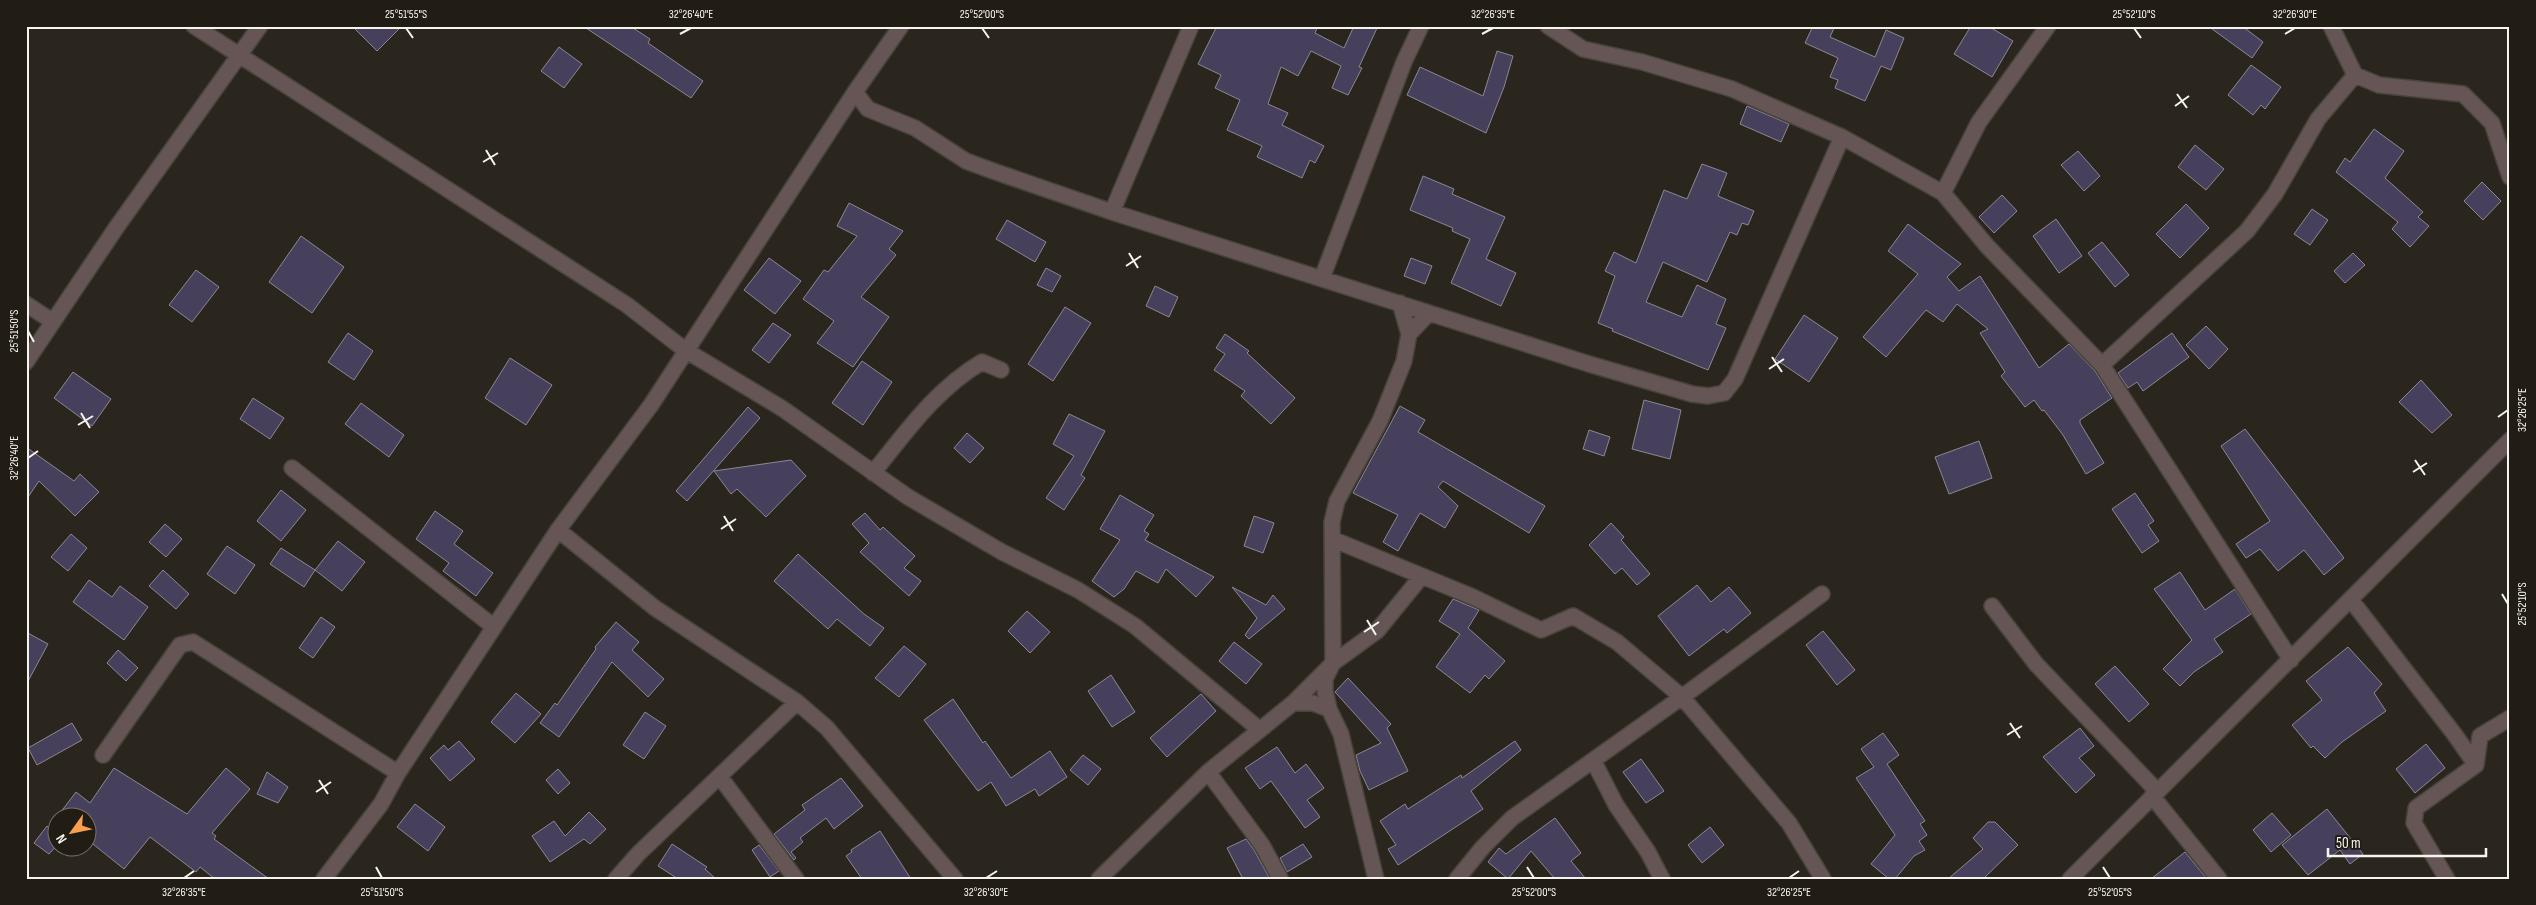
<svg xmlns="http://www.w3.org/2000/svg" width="2536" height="905" viewBox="0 0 2536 905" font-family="'Sofia Sans Condensed',sans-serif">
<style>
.building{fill:#47405d;stroke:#8a8892}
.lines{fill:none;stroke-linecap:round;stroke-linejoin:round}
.minor-casing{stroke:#47433b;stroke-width:18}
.minor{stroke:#655554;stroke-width:15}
.ticks{fill:none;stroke:#f7f4ef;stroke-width:2}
.neatline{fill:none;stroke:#f7f4ef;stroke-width:2}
.ticks-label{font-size:12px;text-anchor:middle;fill:#f7f4ef}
</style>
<rect width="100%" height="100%" fill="#2a261e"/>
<path class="building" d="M352,26H402L377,51Z
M583,26H630L650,39L648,43L703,81L691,98Z
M1217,26H1318L1315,33L1344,48L1354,26H1378L1359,67L1362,68L1348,95L1332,88L1341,66L1311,51L1298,76L1281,67L1268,104L1288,113L1282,125L1324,146L1315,163L1310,160L1302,178L1257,157L1262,146L1227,130L1240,100L1215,88L1221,75L1198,64Z
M1813,26H1835L1830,37L1875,57L1886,30L1904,38L1891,70L1881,66L1865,101L1835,88L1838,80L1830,77L1838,58L1805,43Z
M1971,26H1988L2013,41L1992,77L1954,54Z
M2208,26H2242L2263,42L2252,58Z
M559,47L582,64L564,88L541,71Z
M1497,51L1513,56L1504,87L1486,133L1407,95L1420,67L1483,96Z
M2251,65L2281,87L2265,109L2261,105L2253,115L2228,95Z
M1747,106L1789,124L1781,142L1740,124Z
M2374,129L2404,151L2385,178L2423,212L2418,217L2429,226L2410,247L2392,229L2398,222L2336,172L2345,158L2350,162Z
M2195,145L2224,169L2206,190L2178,167Z
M2078,151L2100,176L2084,191L2061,165Z
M1702,164L1727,173L1718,196L1754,211L1748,225L1742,223L1737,235L1730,232L1707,282L1663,262L1646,302L1682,317L1697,285L1726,299L1716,324L1726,328L1708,370L1612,331L1613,329L1598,323L1615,276L1605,271L1614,252L1636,263L1664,190L1687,199Z
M1423,176L1454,189L1452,194L1505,217L1486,259L1516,273L1501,306L1451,283L1470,239L1452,231L1453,228L1410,210Z
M2482,182L2501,201L2483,220L2464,201Z
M2002,195L2017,211L1994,233L1979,217Z
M849,203L903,231L889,249L896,255L861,297L889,317L853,367L817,343L834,321L803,299L824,270L828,272L857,236L837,226Z
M2186,204L2209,228L2180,258L2156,234Z
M2312,209L2328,220L2310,245L2294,234Z
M2056,219L2082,256L2059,273L2033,236Z
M1007,220L1046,242L1035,262L996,239Z
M1908,224L1961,264L1947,277L1959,291L1980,276L2039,368L2069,344L2095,371L2112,398L2080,420V423L2104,463L2086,474L2063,435L2044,410L2042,411L2034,400L2025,407L2001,376L2005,372L1980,333L1988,329L1957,304L1943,322L1926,310L1886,357L1863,337L1918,274L1888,251Z
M301,236L344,267L312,313L269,282Z
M2102,242L2129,275L2115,287L2088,253Z
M2353,253L2365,265L2345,283L2334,271Z
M769,258L801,281L775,314L744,290Z
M1411,258L1432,266L1425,284L1404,276Z
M1046,268L1061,276L1052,292L1037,285Z
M196,270L219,287L192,322L169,305Z
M1155,286L1178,297L1169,317L1146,306Z
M1065,307L1091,323L1053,381L1028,364Z
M1804,315L1838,338L1809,382L1775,359Z
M773,323L791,335L769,363L752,350Z
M2206,326L2228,349L2209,369L2186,345Z
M348,333L373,351L354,380L328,362Z
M2172,333L2189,357L2143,391L2137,382L2128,388L2118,373Z
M1225,334L1249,351L1247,353L1295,398L1271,424L1241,396L1245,391L1214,370L1225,354L1216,348Z
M510,358L552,385L526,425L485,398Z
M862,361L892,382L863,425L832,403Z
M73,372L111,399L92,426L54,398Z
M2421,380L2452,415L2432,433L2399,402Z
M253,398L284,418L270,439L240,419Z
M1644,400L1681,410L1670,459L1632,449Z
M361,403L404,435L389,457L345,424Z
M1400,406L1425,420L1418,432L1545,506L1529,533L1443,481L1438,487L1458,506L1445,528L1420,513L1398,551L1383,542L1398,515L1353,493Z
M748,407L760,418L687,501L676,491Z
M1069,414L1105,431L1081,475L1085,478L1064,510L1046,498L1074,456L1053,444Z
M2245,429L2344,558L2324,575L2304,550L2278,571L2260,549L2246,558L2236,544L2270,521L2221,446Z
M1589,430L1610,437L1604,456L1583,449Z
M967,433L984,448L970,463L954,448Z
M1979,441L1992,478L1949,494L1935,457Z
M26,447L74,481L80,474L99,492L75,516L39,481L26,500Z
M791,460L806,476L766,517L737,489L731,494L714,471Z
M281,490L306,510L281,541L257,521Z
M2135,493L2154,521L2148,525L2159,541L2142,553L2112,509Z
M1120,495L1154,515L1144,531L1149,534L1145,540L1214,577L1196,597L1166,569L1158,583L1136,571L1124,589L1114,597L1092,581L1120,540L1100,529Z
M435,511L463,531L454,544L493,573L476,596L443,571L449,563L416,539Z
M865,513L880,530L883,527L915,556L904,568L921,581L909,596L860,552L869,543L852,524Z
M1254,516L1274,523L1263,553L1244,546Z
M1611,523L1624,537L1621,540L1650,574L1637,585L1622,568L1615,574L1589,545Z
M165,524L182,539L166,557L149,542Z
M71,534L87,548L68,571L51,557Z
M338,541L365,562L342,591L315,570Z
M227,546L255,565L235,594L207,574Z
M281,548L315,570L304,587L270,564Z
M798,554L864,614L884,628L870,646L837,619L828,629L774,581Z
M163,570L189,594L176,609L149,586Z
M2180,572L2205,610L2235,589L2251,614L2214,639L2223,652L2194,672L2180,686L2163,669L2192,640L2154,589Z
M89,580L112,597L120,586L148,607L124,640L73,602Z
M1697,585L1711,602L1729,587L1751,613L1727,633L1724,629L1689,656L1658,616Z
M1232,587L1266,605L1273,595L1285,609L1249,639L1245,635L1257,618Z
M1453,599L1479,610L1468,628L1505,661L1489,679L1485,675L1470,693L1436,667L1460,634L1439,621Z
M1027,611L1050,632L1030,653L1008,631Z
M321,617L335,627L313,658L299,648Z
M616,622L639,642L632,650L664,679L648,697L612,662L559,737L540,723L555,703L557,705L596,649L595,647Z
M1823,631L1855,670L1837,685L1806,645Z
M26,632L48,644L26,685Z
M1234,642L1262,664L1246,684L1219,661Z
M904,646L926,664L899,697L875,678Z
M2348,647L2382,684L2374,693L2386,711L2342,742L2325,758L2313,746L2311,748L2292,725L2322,700L2306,681Z
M118,650L138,668L126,681L107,663Z
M2115,666L2149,704L2129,722L2095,684Z
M1111,675L1135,712L1112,727L1088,691Z
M1348,678L1391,724L1387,728L1408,771L1369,790L1360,771L1356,755L1381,743L1335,692Z
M516,693L541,714L515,743L491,722Z
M1201,694L1216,711L1167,757L1150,738Z
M953,699L983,743L985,741L1011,778L1050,751L1067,777L1039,796L1035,789L1006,806L991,782L978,791L924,720Z
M645,712L666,726L644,759L623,745Z
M72,723L82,740L37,765L28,748Z
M2080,728L2094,746L2079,758L2095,775L2076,793L2043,757Z
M1883,733L1899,755L1887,764L1925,821L1920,824L1927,835L1919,841L1925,850L1914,856L1895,879H1889L1871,864L1895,835L1856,778L1874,767L1861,749Z
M459,741L475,759L450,781L430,758L444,745L448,750Z
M1515,741L1521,750L1471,791L1483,809L1398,865L1388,849L1396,845L1380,821L1405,804L1408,809L1461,775L1462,778Z
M2426,744L2445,768L2415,793L2396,769Z
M1277,747L1295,773L1306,764L1324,788L1307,800L1320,817L1305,828L1271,781L1260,789L1245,768Z
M1083,755L1101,769L1088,785L1070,770Z
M1641,759L1664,791L1646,803L1623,772Z
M114,768L187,814L226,768L250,789L212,833L216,836L214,839L269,879H215L200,867L196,872L150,837L124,869L88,840V818L57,817L76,792L90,803Z
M558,769L570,783L558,794L546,780Z
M267,772L288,787L278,803L257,794Z
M841,778L863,806L834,829L826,818L800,838L803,842L791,852L796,858L794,860L774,834L805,810L802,805Z
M415,804L445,827L428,851L397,827Z
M2327,809L2363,854L2350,864L2340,850L2308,875L2282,845Z
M589,812L606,829L590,844L584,839L550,862L532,836L554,821L565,836Z
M2272,813L2291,835L2271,852L2253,830Z
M1555,818L1581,853L1571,861L1586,879H1555L1531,851L1508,879L1488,862L1499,848L1506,854Z
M1988,822H1995L2018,845L1983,879H1948L1983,849L1973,838Z
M47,826L58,835V844L49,854L34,843Z
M1710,827L1724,845L1702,863L1688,845Z
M880,831L911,879H862L846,856L852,852L851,850Z
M1246,839L1254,850L1270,879H1243L1227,848Z
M672,844L707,867L705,869L716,879H678L658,866Z
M1303,844L1312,857L1287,872L1280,858Z
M759,845L779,871L770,877L752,850Z
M2185,852L2207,879H2151Z"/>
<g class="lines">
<defs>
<path id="minor" d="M194,26L627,305L685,350L783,409L908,497L1002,552L1078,590L1135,626L1260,730
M1548,26L1583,49L1642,62L1732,89L1842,137L1943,193L1987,246L2102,365L2291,660
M2331,26L2355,75L2379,85L2463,94L2492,123L2510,177
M855,92L868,109L915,128L966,161L993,171L1112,212L1589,364L1692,394L1708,396L1724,393L1735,379L1842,137
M1943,193L1979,122L2048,26
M1112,212L1191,26
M1322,278L1404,62L1421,26
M26,304L52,321
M1409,334L1429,313
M26,362L116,228L260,26
M2102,365L2247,231L2275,194L2318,119L2355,75
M292,468L494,627
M873,473C906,432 936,389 982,362L1001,370
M558,530L655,608L797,702L827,728L955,879
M1332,539L1473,597L1541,630L1573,616L1617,642L1682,697L1822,594
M2351,600L2455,735L2476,765L2480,736L2510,718
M1992,606L2036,664L2157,791
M1293,703H1313L1329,709
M103,755L180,645L193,642L398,773
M1594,762L1616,805L1648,852L1662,879
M1208,772L1262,845L1280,878
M720,777L796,879
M2152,796L2219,879
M324,879L381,804L398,773L558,530L651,405L855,92L901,26
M616,879L638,854L797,702
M1099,879L1208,772L1293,703L1333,663L1377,631L1421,577
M1376,879L1341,734L1329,709L1325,691V679L1333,663L1332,522L1337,501L1380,421L1404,361L1409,334L1400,303
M1457,879L1483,847L1512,818L1682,697L1789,823L1823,879
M2070,879L2510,440
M2447,879L2414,823L2416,808L2476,765"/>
</defs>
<use href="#minor" class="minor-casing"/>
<use href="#minor" class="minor"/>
</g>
<path class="ticks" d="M406,28L413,38M982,28L989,38M2134,28L2141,38M680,34L691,28M1482,34L1493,28M2285,34L2295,28M2177,94L2187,108M2175,106L2189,96M486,150L495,165M483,162L498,153M1129,253L1138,268M1126,266L1141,256M28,331L34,342M1772,357L1782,372M1769,369L1784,359M81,413L90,428M2498,417L2508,410M78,425L93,416M28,458L38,451M2415,460L2425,475M2413,472L2427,463M724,516L733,531M721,529L736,519M2502,594L2508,604M1367,620L1376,635M1364,632L1379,622M2010,723L2020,738M2007,735L2022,726M319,780L328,794M316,792L331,782M376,867L382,878M1527,867L1534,878M2103,867L2110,878M184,878L194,871M986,878L997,871M1789,878L1799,871"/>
<rect width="2536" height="905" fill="none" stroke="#211d15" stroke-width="55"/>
<g transform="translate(72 832) rotate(237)"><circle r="24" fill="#211d15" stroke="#77736c"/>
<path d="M0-4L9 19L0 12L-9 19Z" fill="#fa9f4f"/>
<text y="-8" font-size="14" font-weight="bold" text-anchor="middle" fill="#f7f4ef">N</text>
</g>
<path d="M2328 848v8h158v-8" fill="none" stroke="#f7f4ef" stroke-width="2.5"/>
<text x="2336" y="848" font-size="15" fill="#f7f4ef" stroke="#211d15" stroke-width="4" paint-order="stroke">50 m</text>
<rect x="28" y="28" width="2480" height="850" class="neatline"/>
<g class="ticks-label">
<text x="406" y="18">25°51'55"S</text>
<text x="691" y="18">32°26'40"E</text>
<text x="982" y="18">25°52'00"S</text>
<text x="1493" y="18">32°26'35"E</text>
<text x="2134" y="18">25°52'10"S</text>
<text x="2295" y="18">32°26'30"E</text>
<text transform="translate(14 331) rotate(-90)" y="4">25°51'50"S</text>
<text transform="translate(2522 410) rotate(-90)" y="4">32°26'25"E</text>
<text transform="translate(14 458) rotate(-90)" y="4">32°26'40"E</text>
<text transform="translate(2522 604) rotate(-90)" y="4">25°52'10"S</text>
<text x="184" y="896">32°26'35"E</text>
<text x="382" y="896">25°51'50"S</text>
<text x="986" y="896">32°26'30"E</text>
<text x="1534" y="896">25°52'00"S</text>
<text x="1789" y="896">32°26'25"E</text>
<text x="2110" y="896">25°52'05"S</text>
</g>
</svg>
